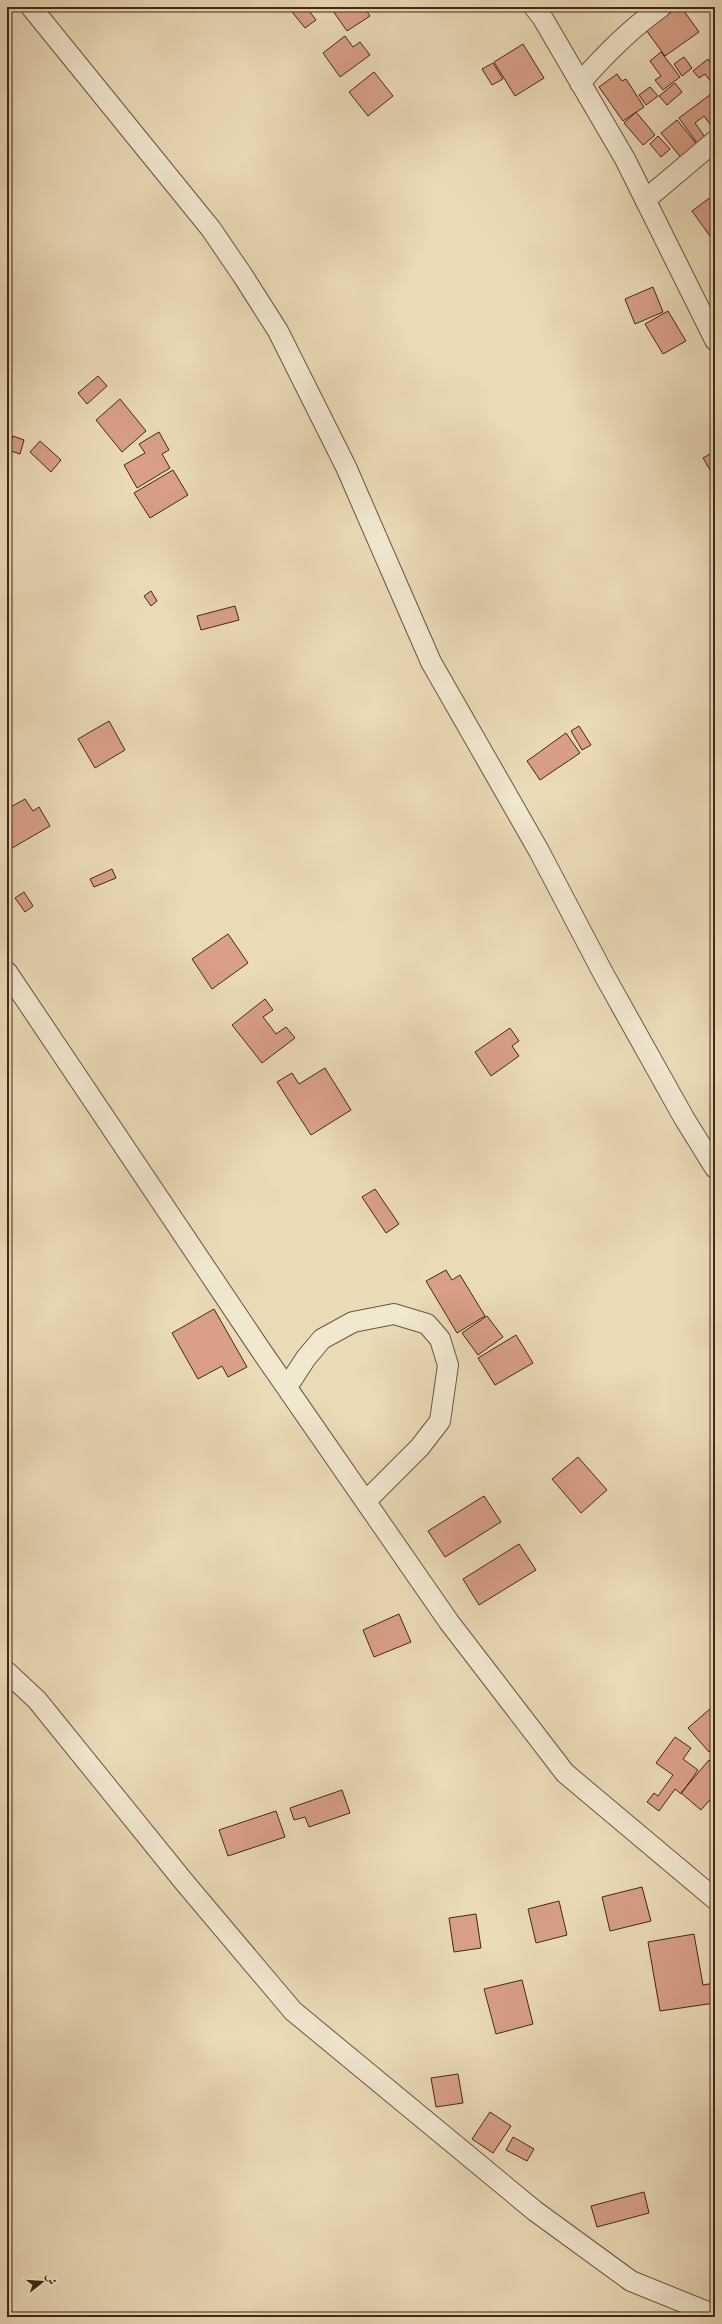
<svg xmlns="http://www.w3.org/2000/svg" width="722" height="2324" viewBox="0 0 722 2324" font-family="'IM FELL Double Pica',Amiri,serif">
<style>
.building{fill:#d9a087;stroke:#422815}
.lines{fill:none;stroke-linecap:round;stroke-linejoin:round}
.minor-casing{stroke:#6c553e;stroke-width:22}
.minor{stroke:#f1e8d0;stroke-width:20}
</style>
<rect width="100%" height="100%" fill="#eadbb7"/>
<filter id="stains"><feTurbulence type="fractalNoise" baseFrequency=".005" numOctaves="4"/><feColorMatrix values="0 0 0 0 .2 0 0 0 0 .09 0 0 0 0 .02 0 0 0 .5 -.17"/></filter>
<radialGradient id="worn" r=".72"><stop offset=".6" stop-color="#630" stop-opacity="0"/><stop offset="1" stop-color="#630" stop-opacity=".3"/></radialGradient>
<path class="building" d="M288,7H306L316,20L305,28Z
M338,7H364L370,16L347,31L333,11Z
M678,7H681L699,32L665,56L646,30Z
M345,36L353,47L360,42L370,55L340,77L323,53Z
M523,44L544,78L515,96L494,62Z
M661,52L680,77L663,90L655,80L661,76L650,61Z
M684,57L692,68L682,76L674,64Z
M708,59L715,69V87L705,74L699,78L693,71Z
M493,63L503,79L492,85L482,69Z
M374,72L393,96L368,116L349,92Z
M617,74L622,81L626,79L644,107L623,121L599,87Z
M675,83L682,92L667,105L659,96Z
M650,87L658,96L646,105L639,95Z
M715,91V125L712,127L704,116L695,123L705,137L697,143L679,118Z
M636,112L655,135L643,145L624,123Z
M677,120L699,147L683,160L661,133Z
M658,136L670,149L661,157L650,144Z
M715,194V243L692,211Z
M653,287L663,312L635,324L625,299Z
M668,311L686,341L663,354L645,324Z
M98,376L107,386L87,404L78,393Z
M120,399L146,431L122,452L96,420Z
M159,432L169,450L162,454L170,468L137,488L124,465L145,453L139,444Z
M13,436L24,440L20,454L8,450Z
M40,441L61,460L51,472L30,452Z
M715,451V473L713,475L703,458Z
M173,470L188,495L150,518L134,493Z
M151,591L157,601L151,606L144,596Z
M235,606L239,620L201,630L197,616Z
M109,721L125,750L95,768L78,739Z
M579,726L591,745L582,750L571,731Z
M566,733L580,753L540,780L527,761Z
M25,799L33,811L39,807L50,826L7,851V809Z
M112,869L116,878L94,887L90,879Z
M24,892L33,906L25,912L15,898Z
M228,934L248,963L212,989L192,959Z
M265,999L273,1010L263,1017L276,1034L286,1027L295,1038L262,1063L232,1025Z
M510,1028L519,1041L512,1046L519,1056L491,1076L475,1052Z
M325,1068L351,1110L311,1135L277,1082L292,1073L299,1084Z
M375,1189L399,1224L386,1233L362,1197Z
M446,1270L452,1280L460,1275L485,1316L457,1333L426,1281Z
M214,1309L247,1367L228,1377L222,1366L198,1379L172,1333Z
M487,1316L503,1337L478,1355L462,1333Z
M516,1335L533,1363L495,1385L478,1358Z
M578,1457L607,1490L581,1513L552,1479Z
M484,1496L501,1522L445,1557L428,1531Z
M519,1544L536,1570L479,1605L463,1579Z
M399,1614L411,1642L374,1657L363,1630Z
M711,1708L715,1712V1747L709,1752L688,1728Z
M675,1737L691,1748L683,1759L698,1770L681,1794L675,1789L659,1811L647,1802L654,1793L658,1796L673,1775L656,1763Z
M709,1760L715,1765V1794L701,1810L681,1793Z
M342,1790L350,1813L309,1827L305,1817L294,1820L290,1808Z
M276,1811L285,1837L228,1856L219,1830Z
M642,1887L651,1921L610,1931L602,1897Z
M559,1901L567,1935L536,1943L528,1909Z
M476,1914L481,1948L454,1952L449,1918Z
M694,1934L703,1985L715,1983V2003L660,2011L648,1942Z
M522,1980L533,2024L496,2034L484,1989Z
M458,2074L463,2103L436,2107L431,2078Z
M490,2112L511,2126L493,2153L472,2139Z
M513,2137L534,2149L527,2161L506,2150Z
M644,2192L649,2213L597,2227L591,2206Z"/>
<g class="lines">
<defs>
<path id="minor" d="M31,7L211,229L243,276L278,331L346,467L431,662L539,851L603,973L684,1118L715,1168
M534,7L542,17L625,159L715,340
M580,83C605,54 630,29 661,7
M645,200L715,141
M7,972L260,1349L449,1622L565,1773L715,1899
M287,1387L306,1358L322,1339L353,1322L394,1314L427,1324L440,1339L448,1365L440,1421L420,1447L366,1501
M7,1672L37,1700L185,1883L293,2011L535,2211L631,2281L715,2315"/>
</defs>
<use href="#minor" class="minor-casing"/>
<use href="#minor" class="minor"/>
</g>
<rect width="722" height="2324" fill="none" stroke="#eadbb7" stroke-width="24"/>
<rect x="8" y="8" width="706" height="2308" fill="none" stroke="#422815" stroke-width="2"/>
<rect x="12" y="12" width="698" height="2300" fill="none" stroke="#422815"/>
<g transform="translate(42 2282) rotate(73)" stroke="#f1e8d0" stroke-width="3" paint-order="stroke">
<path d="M0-3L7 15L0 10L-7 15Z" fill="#422815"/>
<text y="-6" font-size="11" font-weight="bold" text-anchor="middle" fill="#422815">ش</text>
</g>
<rect width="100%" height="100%" filter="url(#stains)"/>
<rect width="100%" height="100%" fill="url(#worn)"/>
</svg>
